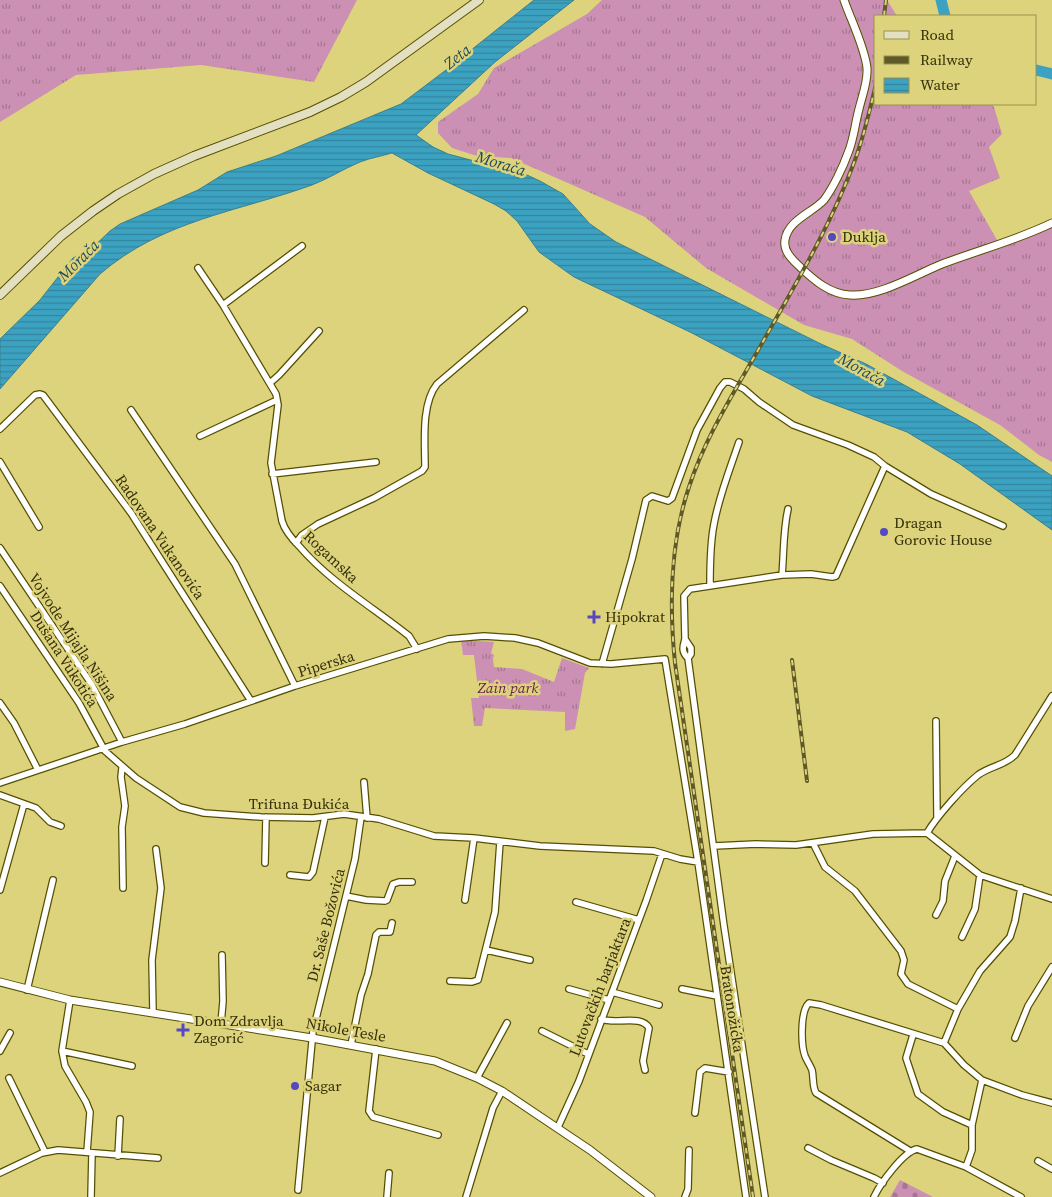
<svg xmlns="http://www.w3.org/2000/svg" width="1052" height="1197" viewBox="0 0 1052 1197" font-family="'Source Serif 4',serif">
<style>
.grass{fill:url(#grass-tufts)}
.cemetery{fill:url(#cemetery-stones)}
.water{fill:url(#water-rules);stroke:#3a808b}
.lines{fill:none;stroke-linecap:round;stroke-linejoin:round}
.river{stroke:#3ca2c2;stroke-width:11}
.minor-casing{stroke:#564f02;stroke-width:8}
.tertiary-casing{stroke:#564f02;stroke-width:9}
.secondary-casing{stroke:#564f02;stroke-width:10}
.minor{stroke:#fff;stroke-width:5.5}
.tertiary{stroke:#fff;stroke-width:7}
.secondary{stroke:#e3e0c2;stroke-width:8}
.rail-casing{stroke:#5f5927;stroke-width:4}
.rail{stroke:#ddd37c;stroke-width:2;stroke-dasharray:5.5;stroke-linecap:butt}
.poi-dot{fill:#5648c0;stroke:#ddd37c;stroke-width:2}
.labels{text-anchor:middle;stroke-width:5;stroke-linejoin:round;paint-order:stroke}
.poi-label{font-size:15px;fill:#35300b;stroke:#ddd37c;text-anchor:start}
.street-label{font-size:15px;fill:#35300b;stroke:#ddd37c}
.park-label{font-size:15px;font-style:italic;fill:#6c1853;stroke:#ddd37c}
.water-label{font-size:16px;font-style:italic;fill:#204b5a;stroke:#ddd37c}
</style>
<defs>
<pattern id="grass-tufts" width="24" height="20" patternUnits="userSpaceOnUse" patternTransform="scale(1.25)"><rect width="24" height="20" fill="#cb90b3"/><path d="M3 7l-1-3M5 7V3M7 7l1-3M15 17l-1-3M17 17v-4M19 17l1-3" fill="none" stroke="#a67690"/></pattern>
<pattern id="cemetery-stones" width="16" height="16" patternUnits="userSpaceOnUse" patternTransform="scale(1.25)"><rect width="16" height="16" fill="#cb90b3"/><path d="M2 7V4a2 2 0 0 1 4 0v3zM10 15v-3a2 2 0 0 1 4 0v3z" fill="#a67690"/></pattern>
<pattern id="water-rules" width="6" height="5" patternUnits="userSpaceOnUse" patternTransform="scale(1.25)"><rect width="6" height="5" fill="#3ca2c2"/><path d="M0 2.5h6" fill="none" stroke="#33849c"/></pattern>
</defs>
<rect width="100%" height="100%" fill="#ddd37c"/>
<path class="grass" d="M0,0H357L314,82L201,65L76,75L0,122Z
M602,0H887L897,16H876V104H991L994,107L1002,134L989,147L1000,178L969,191L1001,247L1052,226V462L1039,455L1000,425L902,371L852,339L804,325L706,268L645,217L511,158L477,156L452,148L438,133V122L478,94L494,68L587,14Z
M461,640L494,642L491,653L494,655L493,659L494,667L522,669L554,682L562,658L589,668L585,673L575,729L565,731V712L485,708L482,726H474L471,698H479L474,655H463Z"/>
<path class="cemetery" d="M900,1180L933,1197H890Z"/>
<path class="water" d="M534,0H574L495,62L416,135L433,147L448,154L527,175L540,181L563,194L590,224L616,242L821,344L866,364L977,425L1052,476V530L960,464L907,432L812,396L692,333L574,277L539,252L517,221L506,211L494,204L428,173L392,153C382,156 370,158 360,162C343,169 328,179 312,185C237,212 163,220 100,274L0,389V339L40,300L73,258L91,249L110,231L120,224L198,190L227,172L276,156L401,104L446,70Z"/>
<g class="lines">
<path class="river" d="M941,0L945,16
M1036,70L1052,74"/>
<defs>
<path id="minor" d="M198,268L223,305L276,394L278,405L271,463L282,521C285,531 292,539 299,546C330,582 371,606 409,636L417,649
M223,305L302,246
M270,383L279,375L319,331
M131,410L235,564L295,686
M0,429L35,395L40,394L43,395L131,513L251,701
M200,436L277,400
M0,462L39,527
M272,474L376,462
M296,543L302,535L318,524L374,498L422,471L425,467C425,442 421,404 437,384L524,310
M0,548L92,685L122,742
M782,575C784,553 783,531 788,509
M710,585C710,565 710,544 714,524C719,496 730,469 739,442
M0,586L79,703L105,751L136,778L180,807L204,813L261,817L313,818L344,814L379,819L434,836L474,838L540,846L654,851L680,859L698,862L746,1197
M685,639C683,646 681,652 688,658
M602,664L632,559L646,500L652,496L668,501L672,498L697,430L720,388L725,382H730L744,389L759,402L793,425L848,445L874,457L885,466L931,494L1003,526
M0,703L14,723L38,770
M936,721L937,816
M122,768L121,777L125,806L122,827L123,888
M364,782L367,818
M0,783L122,742L185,724L295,686L448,639L484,636L515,638L538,643L590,663L611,664L665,659L698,862
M0,795L36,808L50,822L61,826
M927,833C937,816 962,788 978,775C990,766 1004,766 1015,755L1052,696
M813,843L825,867L855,891L901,951L904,960L901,974L908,984L958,1009
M714,846L756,844L796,845L873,834L927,833L980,875L1052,899
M265,863L266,817
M290,875L309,877L313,872L325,817
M0,890L24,804
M346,896L366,900L385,901L387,900L393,884L399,882H412
M465,900L474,838
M576,902L639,920
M936,915L943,901L945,881L955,856
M962,937L975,909L980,875
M486,950L530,960
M450,981L472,982L478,980L495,912L500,842
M569,989L609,1000
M682,989L717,996
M27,990L53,880
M612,992L659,1005
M70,1000L62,1051L65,1066L86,1102L90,1112L87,1152
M153,1012L152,960L161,888L156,849
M601,1019C616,1025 641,1014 649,1028L643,1061L645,1070
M221,1024L223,1001L222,955
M542,1031L588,1054
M913,1035L906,1058L918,1094L943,1112L972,1125
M1015,1038L1028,1006L1052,967
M944,1043L958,1009L980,971L1010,937L1015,921L1021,888
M351,1045L361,995L368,974L376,935L379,932H390L392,923
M376,1049L369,1111L373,1117L438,1135
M0,1051L10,1033
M62,1051L132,1066
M9,1078L45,1152
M477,1078L507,1023
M695,1113L700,1072L705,1068L729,1072
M558,1127L579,1081L646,901L662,854
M808,1148L831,1160L874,1178L883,1183
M910,1151L816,1093C812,1086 814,1078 812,1070C810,1065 807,1061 805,1056C801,1045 800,1011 809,1003L821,1005L944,1043L964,1065L982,1080L1022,1095L1052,1103
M118,1156L120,1119
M1038,1161L1052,1169
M966,1167L972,1150V1125L982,1080
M0,1173L42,1153L58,1150L158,1158
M298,1190L313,1031L355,859L361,817
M91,1197L92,1153
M387,1197L389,1173
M466,1197L493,1108L502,1091
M685,1197L688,1189L689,1150
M765,1197L724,926L688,658L691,654V648L685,639L684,596L690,589L782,575L811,574L832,577L836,576L885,466
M874,1197C880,1184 903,1152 917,1149L966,1167L1021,1197"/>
<path id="tertiary" d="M844,0C851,20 865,48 867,68C868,82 862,96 859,109C855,123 854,139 848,153C843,167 833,188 824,200C812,213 788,220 785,240C783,252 793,260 801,268C815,281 830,294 850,295C879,297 915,275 942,264C979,250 1017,240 1052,223
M0,982L70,1000L312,1038L435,1061L477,1078L502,1091L590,1150L651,1197"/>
<path id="secondary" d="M0,295L61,236L93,211L118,194L154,174L194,156L310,112L341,97L366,82L479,0"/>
</defs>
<use href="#minor" class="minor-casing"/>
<use href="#tertiary" class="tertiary-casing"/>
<use href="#secondary" class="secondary-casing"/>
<use href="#minor" class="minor"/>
<use href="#tertiary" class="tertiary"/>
<use href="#secondary" class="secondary"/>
<defs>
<path id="rail" d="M884,16L886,0
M792,660L807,781
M753,1197L675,663C669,604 670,543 689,487C705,438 732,396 757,352C792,290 830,228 855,160C864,136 870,109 876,84"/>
</defs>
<use href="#rail" class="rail-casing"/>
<use href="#rail" class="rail"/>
</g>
<g class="poi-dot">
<circle cx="832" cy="237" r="5"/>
<circle cx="884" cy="532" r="5"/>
<path d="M591.5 609.5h5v5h5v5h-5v5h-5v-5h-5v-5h5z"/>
<path d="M180.5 1022.5h5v5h5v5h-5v5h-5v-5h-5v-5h5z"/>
<circle cx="295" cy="1086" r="5"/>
</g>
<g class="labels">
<g class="poi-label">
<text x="842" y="242">Duklja</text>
<text x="894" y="528">Dragan<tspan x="894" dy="17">Gorovic House</tspan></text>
<text x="605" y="622">Hipokrat</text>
<text x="194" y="1026">Dom Zdravlja<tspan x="194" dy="17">Zagorić</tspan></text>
<text x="305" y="1091">Sagar</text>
</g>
<g class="street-label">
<text transform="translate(160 537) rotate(56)" y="5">Radovana Vukanovića</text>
<text transform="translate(331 557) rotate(43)" y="5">Rogamska</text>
<text transform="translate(73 637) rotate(57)" y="5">Vojvode Mijajla Nišina</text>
<text transform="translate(64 659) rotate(57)" y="5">Dušana Vukotića</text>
<text transform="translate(326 664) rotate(-17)" y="5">Piperska</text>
<text x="299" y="809">Trifuna Đukića</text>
<text transform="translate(326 925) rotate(-76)" y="5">Dr. Saše Božovića</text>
<text transform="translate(600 987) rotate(-69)" y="5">Lutovačkih barjaktara</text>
<text transform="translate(732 1009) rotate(81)" y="5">Bratonožićka</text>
<text transform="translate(346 1030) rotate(10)" y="5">Nikole Tesle</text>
</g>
<g class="park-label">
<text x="508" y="693">Zain park</text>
</g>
<g class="water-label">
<text transform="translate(457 56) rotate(-39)" y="6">Zeta</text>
<text transform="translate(501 163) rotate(17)" y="6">Morača</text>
<text transform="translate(78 260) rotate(-45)" y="6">Morača</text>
<text transform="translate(862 369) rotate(29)" y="6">Morača</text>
</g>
</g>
<rect x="874" y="15" width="162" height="90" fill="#ddd37c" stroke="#9a924f"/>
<rect x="884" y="31" width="25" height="8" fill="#e3e0c2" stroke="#9a924f"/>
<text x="920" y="40" font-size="15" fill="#35300b">Road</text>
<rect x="884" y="56" width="25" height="8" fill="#5f5927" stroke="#9a924f"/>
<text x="920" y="65" font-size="15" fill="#35300b">Railway</text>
<rect x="884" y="78" width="25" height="15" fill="url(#water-rules)" stroke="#9a924f"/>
<text x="920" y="90" font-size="15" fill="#35300b">Water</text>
</svg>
